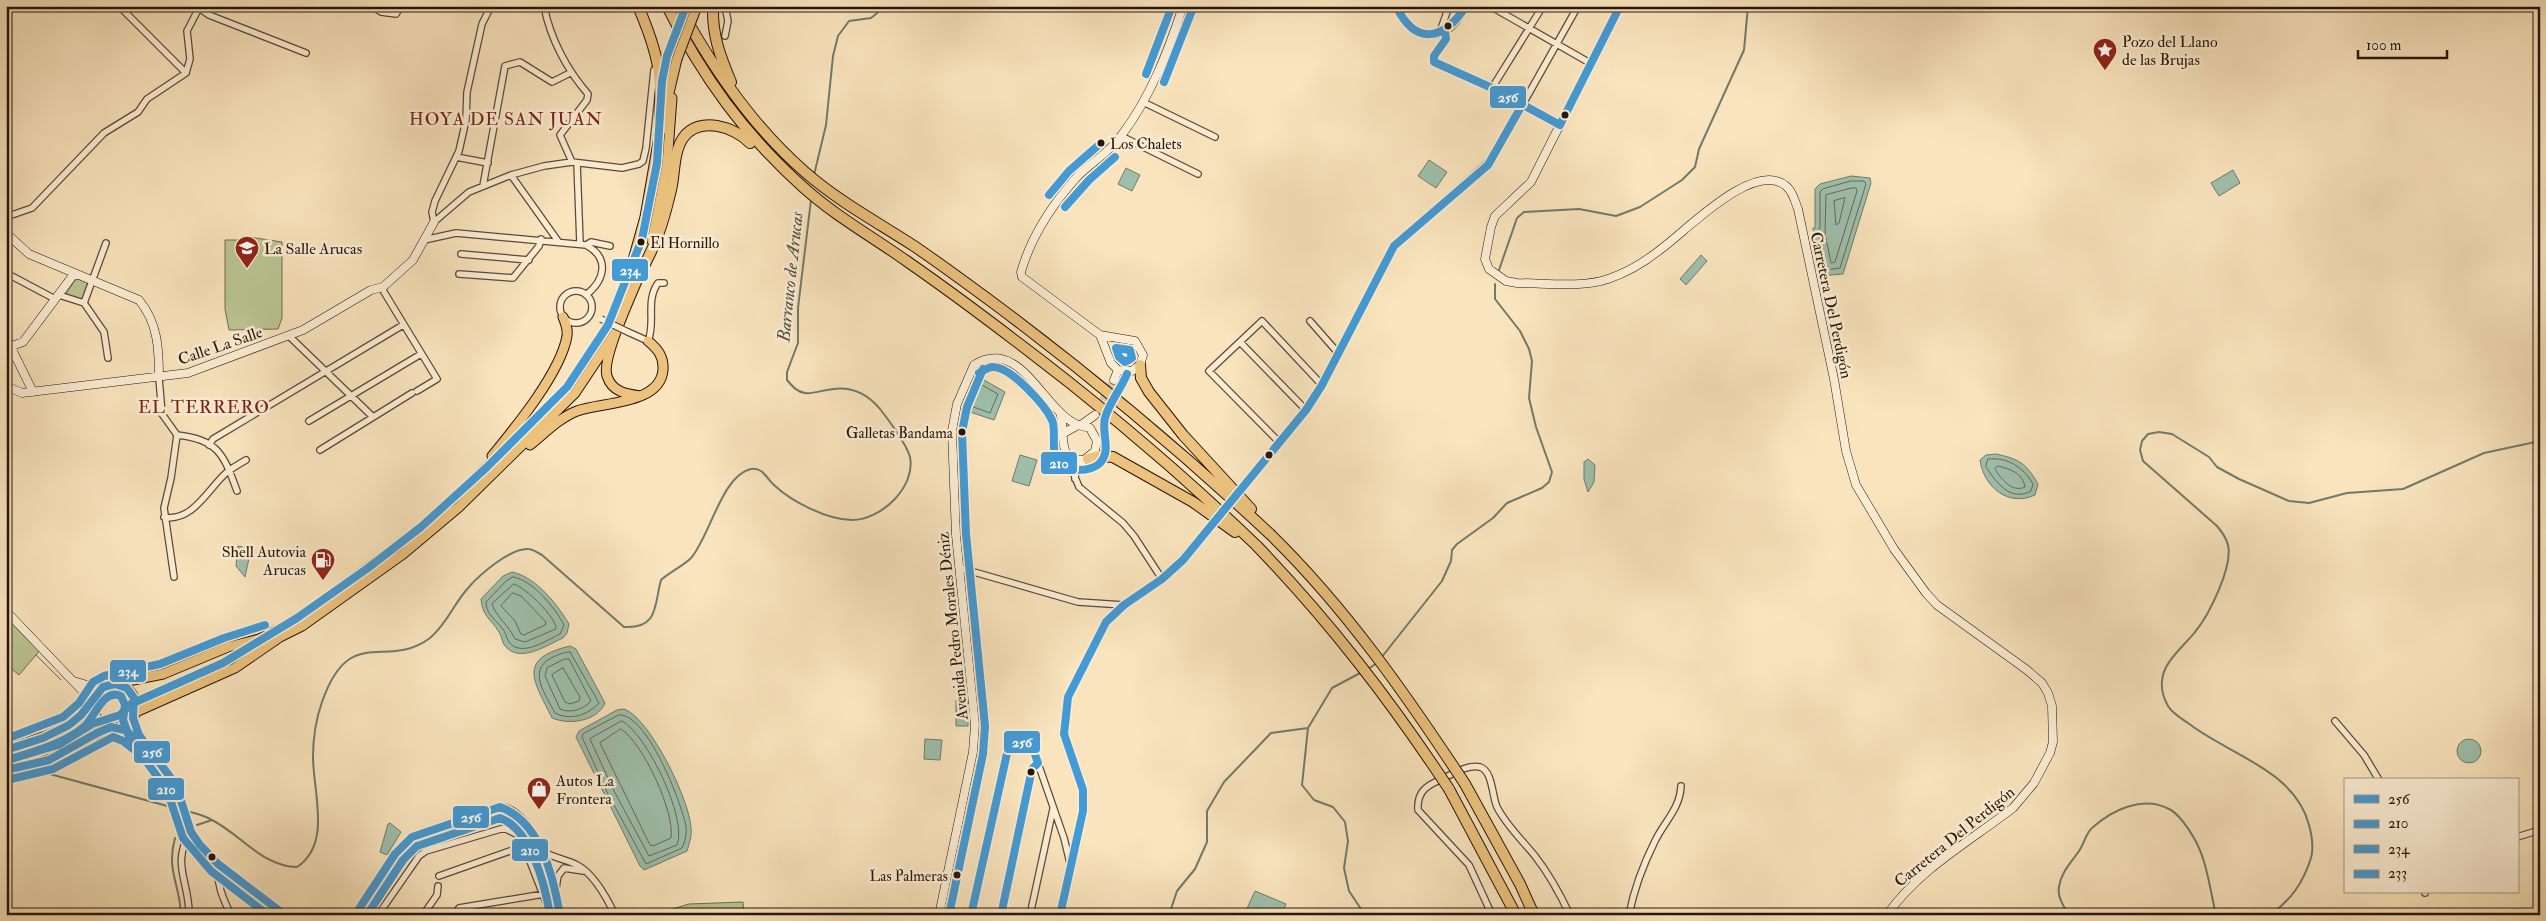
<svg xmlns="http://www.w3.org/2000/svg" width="2546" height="921" viewBox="0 0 2546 921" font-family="'IM FELL Double Pica',serif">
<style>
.green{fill:#bbc593;stroke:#706d4f}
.water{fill:#9fbfac;stroke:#6f7b6c}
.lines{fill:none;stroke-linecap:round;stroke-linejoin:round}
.shore{stroke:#626a5c;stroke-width:1}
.stream{stroke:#6f7b6c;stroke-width:2}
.street-tunnel{stroke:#d9c5a2;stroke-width:5.5;stroke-dasharray:5.5 3;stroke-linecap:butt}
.secondary-tunnel{stroke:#d9c5a2;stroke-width:8;stroke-dasharray:8 4;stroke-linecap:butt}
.street-casing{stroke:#5b4938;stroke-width:8}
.secondary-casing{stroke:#26150b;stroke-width:9}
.primary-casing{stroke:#26150b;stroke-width:11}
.highway-casing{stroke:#26150b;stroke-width:12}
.street{stroke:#fbedd4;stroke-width:5.5}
.secondary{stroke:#fbedd4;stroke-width:8}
.primary{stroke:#ecc27e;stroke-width:9}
.highway{stroke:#ecc27e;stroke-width:10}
.street-bridge-casing{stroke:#5b4938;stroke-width:8;stroke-linecap:butt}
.primary-bridge-casing{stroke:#26150b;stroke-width:11;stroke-linecap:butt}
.highway-bridge-casing{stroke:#26150b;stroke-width:12;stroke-linecap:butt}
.street-bridge{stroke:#fbedd4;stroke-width:5.5}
.primary-bridge{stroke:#ecc27e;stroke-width:9}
.highway-bridge{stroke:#ecc27e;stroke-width:10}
.bus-1-casing{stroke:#fbedd4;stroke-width:11}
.bus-2-casing{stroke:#fbedd4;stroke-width:11}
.bus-3-casing{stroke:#fbedd4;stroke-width:11}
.bus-4-casing{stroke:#fbedd4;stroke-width:11}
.bus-1{stroke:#449ad5;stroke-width:8}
.bus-2{stroke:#449ad5;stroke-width:8}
.bus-3{stroke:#449ad5;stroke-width:8}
.bus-4{stroke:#449ad5;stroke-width:8}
.bus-dot{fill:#26150b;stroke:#fbedd4;stroke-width:2}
.labels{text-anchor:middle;stroke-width:5;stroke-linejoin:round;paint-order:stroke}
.bus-label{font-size:15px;fill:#26150b;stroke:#fbedd4;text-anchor:start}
.poi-label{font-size:16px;fill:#26150b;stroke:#fbedd4;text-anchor:start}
.street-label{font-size:16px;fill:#26150b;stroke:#fbedd4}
.neighbourhood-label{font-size:18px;letter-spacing:1px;fill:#7a1f14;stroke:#fbedd4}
.water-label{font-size:18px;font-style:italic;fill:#505043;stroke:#fbedd4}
.line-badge{stroke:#fbedd4;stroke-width:2}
.badge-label{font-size:14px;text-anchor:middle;font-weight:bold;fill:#fff}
</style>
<rect width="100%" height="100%" fill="#f9e4bd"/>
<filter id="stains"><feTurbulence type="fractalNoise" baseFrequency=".004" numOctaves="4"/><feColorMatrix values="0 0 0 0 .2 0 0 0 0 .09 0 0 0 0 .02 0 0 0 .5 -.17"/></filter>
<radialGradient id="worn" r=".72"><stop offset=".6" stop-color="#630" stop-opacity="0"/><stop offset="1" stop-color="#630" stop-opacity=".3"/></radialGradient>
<path class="green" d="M249,237L282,242V318L278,329L229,330L225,309V240H249Z
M79,279L88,282L84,298L80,300L66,294L75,280Z
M10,621L39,651L36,655L61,680L36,655L19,675L6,664V626Z
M743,902L744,915H652L689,904Z"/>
<path class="water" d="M1429,160L1447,172L1436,188L1418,176Z
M1126,168L1140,175L1132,191L1118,184Z
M2233,170L2240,183L2219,196L2211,183Z
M1851,176L1870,178L1871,183L1843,274L1820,276L1813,228H1815V189L1820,184Z
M1701,255L1707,261L1686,285L1680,279Z
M977,376L1005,392L994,420L964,410Z
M1996,454C2019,459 2026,463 2038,484L2035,495C2009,507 1984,488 1980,460L1986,455Z
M1020,455L1037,460L1029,486L1012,481Z
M1588,459L1595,465L1594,482L1588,492L1584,479V462Z
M238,546L251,549L245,577L236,566Z
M512,572C536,577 557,604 569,624L567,633L563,638C547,645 520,664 505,646C502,643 502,636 499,632C491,619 482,616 481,599L503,576Z
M570,646L576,649L605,703C597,722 568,725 552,718C534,681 516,659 570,646Z
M956,700H968V726H956Z
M624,709C650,718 690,801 691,828C692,836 689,844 687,851L644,870L640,866L576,737L579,731L617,710Z
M2457 751a12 12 0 1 1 24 0a12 12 0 1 1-24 0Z
M925,739L942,740L940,760L924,759Z
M390,823L401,832L387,855L380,852L388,824Z
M1255,891L1286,904L1281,915H1244Z"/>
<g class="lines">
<path class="shore" d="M1851,181H1864L1866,184L1840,268L1825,270L1818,232L1820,227V192L1823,189Z
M1852,188H1856L1857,191L1835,262L1831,263L1825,234L1826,195Z
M1845,198L1839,223L1836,225L1834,201Z
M980,384L998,394L990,413L971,406Z
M1988,459C2008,457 2023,467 2033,484L2031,491C2010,502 1997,483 1986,467Z
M1998,466C2010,469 2023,473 2025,487C2012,493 2001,479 1995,469Z
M513,577C533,580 555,608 564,625L560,634C547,640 521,658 509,642C506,638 506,632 502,628C495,619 486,614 486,602L506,581Z
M514,584C525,587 557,618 556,629L525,642L515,639C509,626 495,615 492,604Z
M513,593L521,596L546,622L545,625L524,635L521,634L515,621L501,606Z
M570,652L599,703C588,715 570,721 555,713C546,695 527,671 551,658C558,655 563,652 570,652Z
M565,659H569L591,701C584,709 570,714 560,709L545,676L547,668Z
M563,668L580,697L579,701L570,704L565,702L552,675Z
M619,715C647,713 681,802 686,826C687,833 685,842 682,848L646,864L608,794L582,737L583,734Z
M622,721C646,733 688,819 677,845L649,856L614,791L590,739Z
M621,729C643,743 675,812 671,838L653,846L650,845L600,743Z"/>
<path class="stream" d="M814,175L826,125L833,56L838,36L849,21L871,18L886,6
M1499,270L1517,218L1524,212L1579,209L1616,216L1640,207L1682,180L1695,167L1699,149L1744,50L1748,6
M1381,658L1442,581L1451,561L1452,550L1457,544L1493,518L1507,503L1542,488L1549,482L1552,472L1536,427L1529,398L1532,361L1529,349L1520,331L1495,299V284
M1368,669L1377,663
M1362,672L1332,688L1308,728L1302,785L1314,800L1333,807L1345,822L1348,841L1344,868L1349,891L1365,915
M46,773L182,810
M186,811C195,813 204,815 212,820C240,834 263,867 297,867C332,844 313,792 313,757C313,739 316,719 322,702C350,622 386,671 430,638C447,624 454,603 469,587C480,574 511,548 528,549C533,549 538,553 542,555L624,627C659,629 654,605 661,580C670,572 683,566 691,558C710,536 722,475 751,469C763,467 767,479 774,485C792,502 828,520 852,520C881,520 916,487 910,457C907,445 888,419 880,409C866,392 849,385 827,390C820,391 812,394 805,393C797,392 792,386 787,380V372L798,343V308L811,200
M197,825L212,820
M175,838C166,871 180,884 181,915
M1169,915L1177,891L1195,869L1207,842V811L1224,782L1271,733L1308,728
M2069,915C2064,907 2057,897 2059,887C2061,872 2071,863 2079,851C2084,844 2086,833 2092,828C2112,810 2143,795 2169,809C2178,813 2189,829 2194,838C2207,860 2210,890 2216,915
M2270,915C2291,900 2303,883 2311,858C2314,847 2312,836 2309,825C2295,770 2229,755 2188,723C2182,719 2172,713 2168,706C2164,699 2161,691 2162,681C2163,662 2184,646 2195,632C2209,615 2233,567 2228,545C2226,537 2222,532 2217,526L2143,461L2140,450L2142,441L2148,434L2159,432L2172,434L2209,457L2217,467L2239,479L2289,501L2309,503L2347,493L2403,489L2484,453L2540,441"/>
<path class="street-tunnel" d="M1221,514L1246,482"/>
<path class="secondary-tunnel" d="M1097,411L1114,380"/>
<defs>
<path id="street" d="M119,6L186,73
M372,6L381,12L396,14L401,6
M491,6L482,24L467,92L466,120L459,151L435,201L432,212L434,222L469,192L511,175L544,166L572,162L622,168L639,164L643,161L646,148L654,70
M544,6C550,38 567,70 588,94L587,100L560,135L572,162
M1490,6L1590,63
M199,8L209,15L306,53
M1445,31L1446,39L1434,56V62L1492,88L1560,125
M1440,32L1449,6
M725,36L728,21L725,6
M1492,88L1543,6
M1143,102L1215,137
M1121,136L1198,174
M456,157L488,163
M577,163L580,243
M511,175L558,241
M483,186L505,66L520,62L552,82L570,73
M6,217L32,208L104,133L138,112L147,99L186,73L190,59L187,31L200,6
M424,240L456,233L586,245C610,258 605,280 586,295
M586,245L591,242L610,246
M461,254L529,260
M6,273L55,299
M459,274L513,278L539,246L541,239
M383,287L384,292L437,379L417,391
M560 307a16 16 0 1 1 32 0a16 16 0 1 1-32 0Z
M59,295L84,303
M84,303L106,243
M84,303L104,332L108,358
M1310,321L1339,354
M628,332L648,341C656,323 645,301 658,283H664
M289,336L373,417
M1240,342L1306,410
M159,378L162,414L177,435
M309,421L421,354
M177,435C218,439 224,455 237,491
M1279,442L1209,371L1262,321L1322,385
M209,445L213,439L403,325
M320,450L412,393
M1066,455L1079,487L1123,523L1134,536L1162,579
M1075,479L1076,470L1084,460
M1246,482L1293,427L1322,385L1394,246L1492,159L1578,6
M164,517C192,523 209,488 226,473C232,468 239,464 246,460
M960,568L1078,602L1124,605
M174,577L164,508L171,478L177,435
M2335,721L2364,755L2379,780
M2517,837L2540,830
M541,850C552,858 566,859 577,865C594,874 607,898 615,915
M218,864C216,883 223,899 231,915
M439,876L524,846
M556,888L558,876L564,868L583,871
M2425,893V892
M189,915C190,883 170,863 191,832
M378,915L419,856L426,851L504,828L518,835L524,846L551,915
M423,915L437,895L438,886
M455,915L459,908L544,894
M971,915L1008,749L1015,742H1024L1032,746L1064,838L1070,863
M1001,915L1032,769L1038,763
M1030,915L1053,809
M1060,915L1083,811V790L1064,734L1068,697L1106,622L1124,605L1162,579L1183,560L1213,523
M1492,915L1469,865L1418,810C1417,793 1425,786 1440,780C1451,775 1467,764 1480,767C1493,771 1492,797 1497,807C1506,825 1522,840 1535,856C1549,874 1560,894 1570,915
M1629,915C1634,889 1643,865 1655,841C1664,822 1680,809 1681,786"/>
<path id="secondary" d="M1396,6C1404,26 1423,42 1446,30C1455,25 1460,15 1466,6
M1620,6L1531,182L1495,216L1491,227L1485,259L1489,269L1506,281L1517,283C1546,283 1581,288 1608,279C1626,273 1646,261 1661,249C1685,232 1754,159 1786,186C1793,191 1795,202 1798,209L1834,379L1846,451L1856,485L1894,549L1926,593L1937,605L2027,670L2042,683L2048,693L2052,706L2053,742L2050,753L2034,783L2013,808C1970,841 1918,870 1887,915
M6,233L29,254L139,300C158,323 159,349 159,378
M1100,335L1111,363L1118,370L1132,371L1140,365L1143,355L1135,341L1100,335L1022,277L1021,272C1031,237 1052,205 1076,178C1090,163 1109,153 1121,136C1150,98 1168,52 1183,6
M6,337L33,392
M12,346L23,342L74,274
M1114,380L1118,370
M6,386L22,393L188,373L303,330L371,290L383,287L413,260L434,222
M1060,413C1067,430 1054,462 1084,460L1095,451L1097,441L1090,428L1078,425L1064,433
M1081,425L1095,415
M6,611L92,701
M77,682L100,689
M133,718L139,735L176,785L191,832L200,845L218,864L285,915
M118,727L140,742
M355,915L395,854L412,837L500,807C535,811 556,885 560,915
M939,915L973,752L975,725L956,535L952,431L957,404L974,365C1021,336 1042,410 1078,425
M2494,915L2519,912L2536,915"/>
<path id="primary" d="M652,241L667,164L672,98
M641,396C626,394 612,392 607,376C601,358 634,290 642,269
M530,445C545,433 559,418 577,411C601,402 660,405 663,370C664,357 658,349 648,341
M492,456C515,428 561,372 567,336C568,329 566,324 563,317
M92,702C91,715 100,724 112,727
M136,712L235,668L280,637L302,626L403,554L459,507L575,393L617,330
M6,750L49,735L69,725L87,710L100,689L108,685L163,674L228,647L259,639L280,629L314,608L420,530L467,487L567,388L608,327L624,292L645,217L660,131L677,59
M6,770C25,768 46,762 62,754C74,748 84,739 95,734C106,729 120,729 128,723C145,709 134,690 118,684"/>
<path id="highway" d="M638,6C660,57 662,76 660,131
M667,6C702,76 744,134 803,187C835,216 873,237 908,262C944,287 979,313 1013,339C1098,403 1180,472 1257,546
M679,6C712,67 752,126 805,172C838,201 877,222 914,246C942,265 969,285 996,305C1091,376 1182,452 1270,534
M713,6C712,35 720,56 731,82
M639,275C656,245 663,224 671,190C675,174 673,153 683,138C699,115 735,127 750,143
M1140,365L1141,378L1149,392L1183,435L1251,509
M1088,459L1099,456L1113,457L1193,502L1235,532
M1465,784L1520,884L1534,915
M1449,789L1516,915"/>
</defs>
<use href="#street" class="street-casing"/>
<use href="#secondary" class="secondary-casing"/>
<use href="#primary" class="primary-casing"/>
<use href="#highway" class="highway-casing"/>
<use href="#street" class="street"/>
<use href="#secondary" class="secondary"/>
<use href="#primary" class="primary"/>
<use href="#highway" class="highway"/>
<defs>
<path id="street-bridge" d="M601,319L628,332"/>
<path id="primary-bridge" d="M677,59L697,6"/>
<path id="highway-bridge" d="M1270,534C1346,608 1407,696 1465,784
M1257,546C1331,623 1390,700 1449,789"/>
</defs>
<use href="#street-bridge" class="street-bridge-casing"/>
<use href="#primary-bridge" class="primary-bridge-casing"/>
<use href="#highway-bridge" class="highway-bridge-casing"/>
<use href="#street-bridge" class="street-bridge"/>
<use href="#primary-bridge" class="primary-bridge"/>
<use href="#highway-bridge" class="highway-bridge"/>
<defs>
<path id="bus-1" d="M1396,6C1416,47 1444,40 1466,6
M1445,31L1446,39L1434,56V62L1492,88L1560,125L1620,6
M6,750L43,738L69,725L81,715L103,687L115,684L127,688L134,698L133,718L139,735L176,785L191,832L200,845L218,864L285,915
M6,770L49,760L97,733L111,727L125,730L146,747
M355,915L395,854L412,837L500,807C541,822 553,876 560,915
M971,915L1008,749L1015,742H1024L1032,746L1038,763L1032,769L1001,915
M1060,915L1083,811V790L1064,734L1068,697L1106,622L1124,605L1162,579L1183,560L1306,410L1322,385L1394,246L1488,165L1522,105"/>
<path id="bus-2" d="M1146,74L1172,6
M1164,82L1193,8
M1049,195L1069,171L1101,143
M1065,207L1089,180L1115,157
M1116,348L1130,350L1132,358L1125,362L1119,357Z
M979,373C983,371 988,367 993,367C1011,367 1045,405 1052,420C1059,436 1042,470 1078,470C1086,470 1094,469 1100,463C1112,450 1101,433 1105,418C1109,403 1121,389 1127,374
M9,760C35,751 64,744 85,726C95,716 104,688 121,696L125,705L123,720L130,739L167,790L183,838L211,871L268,915
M7,780L53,769L113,737L123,741L139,754
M367,915L403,860L417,846L500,818C531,829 545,885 550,915
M949,915L983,754L985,726L966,534L962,432L967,407L983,369"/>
<path id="bus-3" d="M6,739L63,717L79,703L93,682L104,676L160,664L224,638L265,625
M6,760L58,745L92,724L120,715L131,704L223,663L297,618L368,568L421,527L486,468L567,387L608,325L642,239L657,163L662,81L667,56L686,6"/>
<path id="bus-4" d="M2496,915L2519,912L2535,915"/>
</defs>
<use href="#bus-1" class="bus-1-casing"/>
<use href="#bus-2" class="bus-2-casing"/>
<use href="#bus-3" class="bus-3-casing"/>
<use href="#bus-4" class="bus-4-casing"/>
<use href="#bus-1" class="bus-1"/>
<use href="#bus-2" class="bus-2"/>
<use href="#bus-3" class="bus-3"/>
<use href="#bus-4" class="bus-4"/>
</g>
<defs>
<symbol id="sight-pin" viewBox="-11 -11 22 30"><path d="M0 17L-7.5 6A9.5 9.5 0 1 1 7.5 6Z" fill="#8f2418" stroke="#fbedd4"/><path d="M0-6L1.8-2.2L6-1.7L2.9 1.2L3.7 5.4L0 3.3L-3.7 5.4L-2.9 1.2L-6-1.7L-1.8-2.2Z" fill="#fff"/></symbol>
<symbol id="school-pin" viewBox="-11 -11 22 30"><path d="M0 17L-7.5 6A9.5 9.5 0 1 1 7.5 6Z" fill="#8f2418" stroke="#fbedd4"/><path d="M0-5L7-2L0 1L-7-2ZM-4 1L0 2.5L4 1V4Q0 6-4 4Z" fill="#fff"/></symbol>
<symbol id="fuel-pin" viewBox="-11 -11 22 30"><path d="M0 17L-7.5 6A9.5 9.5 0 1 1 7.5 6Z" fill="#8f2418" stroke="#fbedd4"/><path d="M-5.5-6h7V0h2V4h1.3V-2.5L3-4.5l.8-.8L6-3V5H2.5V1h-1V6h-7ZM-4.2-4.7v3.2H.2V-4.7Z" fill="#fff"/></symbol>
<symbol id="shop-pin" viewBox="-11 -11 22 30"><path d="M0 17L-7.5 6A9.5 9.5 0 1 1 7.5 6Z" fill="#8f2418" stroke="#fbedd4"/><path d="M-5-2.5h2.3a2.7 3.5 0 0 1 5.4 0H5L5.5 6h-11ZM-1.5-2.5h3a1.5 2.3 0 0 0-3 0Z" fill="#fff"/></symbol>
</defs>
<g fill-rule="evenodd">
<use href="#sight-pin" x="2091" y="36" width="28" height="38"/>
<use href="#school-pin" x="233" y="234" width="28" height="38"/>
<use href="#fuel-pin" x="309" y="546" width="28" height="38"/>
<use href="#shop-pin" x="525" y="775" width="28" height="38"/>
</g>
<g class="bus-dot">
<circle cx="1448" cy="26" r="4.5"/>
<circle cx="1565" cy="115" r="4.5"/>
<circle cx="1101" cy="143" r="4.5"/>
<circle cx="641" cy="242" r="4.5"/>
<circle cx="962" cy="432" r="4.5"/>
<circle cx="1269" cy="455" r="4.5"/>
<circle cx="1031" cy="772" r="4.5"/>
<circle cx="212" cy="857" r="4.5"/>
<circle cx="957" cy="875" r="4.5"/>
</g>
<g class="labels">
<g class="bus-label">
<text x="1110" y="149">Los Chalets</text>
<text x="650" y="248">El Hornillo</text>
<text x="953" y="438" text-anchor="end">Galletas Bandama</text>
<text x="948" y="881" text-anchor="end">Las Palmeras</text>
</g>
<g class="poi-label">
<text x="2122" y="47">Pozo del Llano<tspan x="2122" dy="18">de las Brujas</tspan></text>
<text x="264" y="254">La Salle Arucas</text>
<text x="306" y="557" text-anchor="end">Shell Autovia<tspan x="306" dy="18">Arucas</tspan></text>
<text x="556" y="786">Autos La<tspan x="556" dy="18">Frontera</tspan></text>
</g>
<g class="street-label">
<text transform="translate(1832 305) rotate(78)" y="6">Carretera Del Perdigón</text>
<text transform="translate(220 345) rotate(-19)" y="6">Calle La Salle</text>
<text transform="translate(952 626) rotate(-96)" y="6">Avenida Pedro Morales Déniz</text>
<text transform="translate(1954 836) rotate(-39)" y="6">Carretera Del Perdigón</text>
</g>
<g class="neighbourhood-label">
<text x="506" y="125">HOYA DE SAN JUAN</text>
<text x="204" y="413">EL TERRERO</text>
</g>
<g class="water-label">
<text transform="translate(790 277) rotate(-84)" y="6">Barranco de Arucas</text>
</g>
</g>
<g class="line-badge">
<rect x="1489" y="85" width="38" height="24" rx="5" fill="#449ad5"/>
<rect x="611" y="258" width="38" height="24" rx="5" fill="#449ad5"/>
<rect x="1040" y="451" width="38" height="24" rx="5" fill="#449ad5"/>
<rect x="109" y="659" width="38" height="24" rx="5" fill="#449ad5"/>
<rect x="1003" y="730" width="38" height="24" rx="5" fill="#449ad5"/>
<rect x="133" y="740" width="38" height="24" rx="5" fill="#449ad5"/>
<rect x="147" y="777" width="38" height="24" rx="5" fill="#449ad5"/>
<rect x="452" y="805" width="38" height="24" rx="5" fill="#449ad5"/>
<rect x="511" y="838" width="38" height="24" rx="5" fill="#449ad5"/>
</g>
<g class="badge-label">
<text x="1508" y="102">256</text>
<text x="630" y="275">234</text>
<text x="1059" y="468">210</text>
<text x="128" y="676">234</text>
<text x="1022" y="747">256</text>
<text x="152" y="757">256</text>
<text x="166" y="794">210</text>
<text x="471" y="822">256</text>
<text x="530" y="855">210</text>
</g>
<rect width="2546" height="921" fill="none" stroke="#f9e4bd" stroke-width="25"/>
<rect x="8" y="8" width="2531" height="906" fill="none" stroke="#26150b" stroke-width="2.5"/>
<rect x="12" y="12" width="2521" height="896" fill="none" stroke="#26150b"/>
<rect x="2344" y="778" width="175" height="115" fill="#fbedd4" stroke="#a69784"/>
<rect x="2354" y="795" width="25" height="8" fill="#449ad5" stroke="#a69784"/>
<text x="2388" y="804" font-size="15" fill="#26150b">256</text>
<rect x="2354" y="820" width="25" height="8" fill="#449ad5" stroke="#a69784"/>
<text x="2388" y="828" font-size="15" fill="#26150b">210</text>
<rect x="2354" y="845" width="25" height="8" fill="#449ad5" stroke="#a69784"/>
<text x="2388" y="854" font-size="15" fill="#26150b">234</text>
<rect x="2354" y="870" width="25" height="8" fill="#449ad5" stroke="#a69784"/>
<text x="2388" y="878" font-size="15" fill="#26150b">233</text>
<path d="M2358 50v8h89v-8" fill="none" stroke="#26150b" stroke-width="2.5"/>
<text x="2366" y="50" font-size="15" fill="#26150b" stroke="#fbedd4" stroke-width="4" paint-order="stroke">100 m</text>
<rect width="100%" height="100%" filter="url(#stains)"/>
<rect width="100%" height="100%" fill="url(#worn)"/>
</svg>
